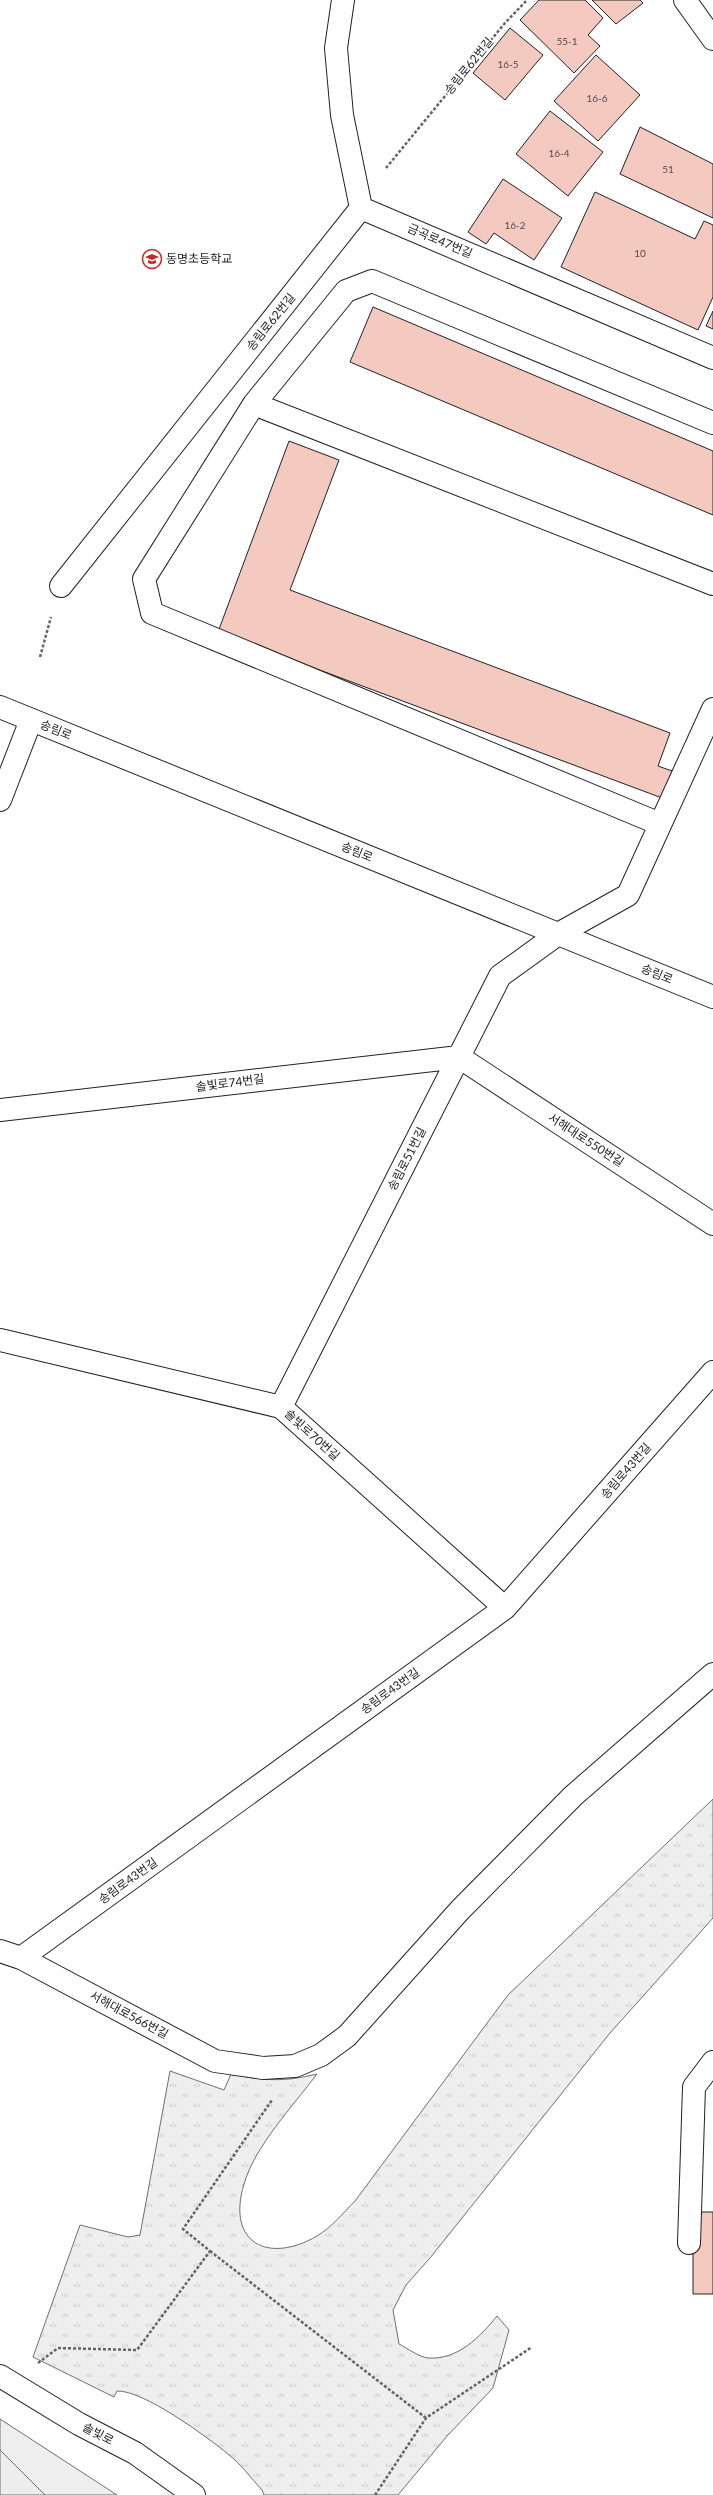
<svg xmlns="http://www.w3.org/2000/svg" width="713" height="2495" viewBox="0 0 713 2495" font-family="Lato,'Noto Sans KR',sans-serif">
<style>
.grass{fill:url(#grass-tufts);stroke:#6f6f6f}
.park{fill:#eee;stroke:#6f6f6f}
.parking{fill:#ededed;stroke:#6f6f6f}
.building{fill:#f3c9c0;stroke:#222}
.lines{fill:none;stroke-linecap:round;stroke-linejoin:round}
.minor-casing{stroke:#222;stroke-width:24}
.major-casing{stroke:#222;stroke-width:24}
.path{stroke:#646464;stroke-width:2.5;stroke-dasharray:3 2;stroke-linecap:butt}
.minor{stroke:#fff;stroke-width:22}
.major{stroke:#fff;stroke-width:22}
.labels{text-anchor:middle;stroke-width:3;stroke-linejoin:round;paint-order:stroke}
.number-label{font-size:10px;fill:#564c4a}
.street-label{font-size:12px;fill:#222;stroke:#fff}
.poi-label{font-size:12px;fill:#222;stroke:#fff;text-anchor:start}
</style>
<defs>
<pattern id="grass-tufts" width="24" height="20" patternUnits="userSpaceOnUse"><rect width="24" height="20" fill="#eee"/><path d="M3 7l-1-3M5 7V3M7 7l1-3M15 17l-1-3M17 17v-4M19 17l1-3" fill="none" stroke="#ccc"/></pattern>
</defs>
<rect width="100%" height="100%" fill="#fff"/>
<path class="grass" d="M713,1799V1918L610,2033L430,2258L406,2285L393,2310L399,2344C407,2348 419,2357 428,2358C458,2360 480,2337 497,2316L509,2330L493,2388L447,2436L398,2495H264L262,2490C251,2478 241,2464 228,2454C206,2436 143,2390 117,2391L114,2397L33,2357L80,2225L128,2237L140,2235L170,2071L224,2090L231,2074C265,2081 284,2082 317,2074C293,2106 255,2146 244,2184C226,2244 269,2264 317,2236C332,2227 343,2213 355,2201L508,1995Z"/>
<path class="park" d="M0,2419L117,2495H0Z"/>
<path class="parking" d="M0,2450L45,2495H0Z"/>
<path class="building" d="M539,0H585L603,18L588,35L600,46L574,73L520,20Z
M592,0H640L643,3L616,24Z
M510,28L543,55L505,100L473,73Z
M596,55L640,95L598,141L554,101Z
M550,111L603,152L568,196L516,154Z
M640,127L713,164V218L620,174Z
M503,179L562,218L534,260L494,233L486,244L468,232Z
M595,192L695,239L704,221L713,225V297L698,330L561,267Z
M373,307L713,451V515L350,362Z
M713,311V329L706,326Z
M289,441L339,460L290,590L670,733L658,766L672,771L662,798L218,632Z
M693,2212H713V2294H693Z"/>
<g class="lines">
<defs>
<path id="minor" d="M343,0L336,48L342,115L361,208
M685,0L713,39
M361,208L713,358
M254,404L713,584
M61,586L361,208
M0,800L31,720
M660,824L152,613L144,579L254,404L346,291L372,281L713,423
M0,1110L459,1057L713,1224
M0,1340L281,1407L505,1608
M281,1407L500,976L558,934L628,895L713,709
M0,1951L21,1958L215,2061L263,2068L295,2066L321,2055L347,2036L460,1910L573,1796L713,1674
M21,1958L505,1608L713,1372
M689,2243L694,2087L713,2062
M0,2376L79,2424L135,2453L194,2495"/>
<path id="major" d="M0,707L713,997"/>
</defs>
<use href="#minor" class="minor-casing"/>
<use href="#major" class="major-casing"/>
<path class="path" d="M386,168L505,23L527,0
M40,657L51,617
M210,2251L426,2418
M38,2363L58,2348L137,2350L210,2251L183,2229L272,2100
M375,2495L426,2418L532,2347"/>
<use href="#minor" class="minor"/>
<use href="#major" class="major"/>
</g>
<defs>
<symbol id="school-ring" viewBox="-11 -11 22 22"><circle r="9.5" fill="#fff" stroke="#c62828" stroke-width="1.5"/><path d="M0-5L7-2L0 1L-7-2ZM-4 1L0 2.5L4 1V4Q0 6-4 4Z" fill="#c62828"/></symbol>
</defs>
<g fill-rule="evenodd">
<use href="#school-ring" x="141" y="248" width="22" height="22"/>
</g>
<g class="labels">
<g class="number-label">
<text x="567" y="45">55-1</text>
<text x="508" y="68">16-5</text>
<text x="597" y="102">16-6</text>
<text x="559" y="157">16-4</text>
<text x="668" y="173">51</text>
<text x="515" y="229">16-2</text>
<text x="640" y="257">10</text>
</g>
<g class="street-label">
<text transform="translate(469 66) rotate(-51)" y="4">송림로62번길</text>
<text transform="translate(440 241) rotate(23)" y="4">금곡로47번길</text>
<text transform="translate(271 322) rotate(-51)" y="4">송림로62번길</text>
<text transform="translate(56 730) rotate(22)" y="4">송림로</text>
<text transform="translate(357 852) rotate(22)" y="4">송림로</text>
<text transform="translate(657 974) rotate(22)" y="4">송림로</text>
<text transform="translate(230 1083) rotate(-7)" y="4">솔빛로74번길</text>
<text transform="translate(586 1140) rotate(33)" y="4">서해대로550번길</text>
<text transform="translate(407 1159) rotate(-63)" y="4">송림로51번길</text>
<text transform="translate(312 1435) rotate(42)" y="4">솔빛로70번길</text>
<text transform="translate(626 1471) rotate(-49)" y="4">송림로43번길</text>
<text transform="translate(390 1691) rotate(-36)" y="4">송림로43번길</text>
<text transform="translate(128 1881) rotate(-36)" y="4">송림로43번길</text>
<text transform="translate(129 2015) rotate(28)" y="4">서해대로566번길</text>
<text transform="translate(98 2434) rotate(28)" y="4">솔빛로</text>
</g>
<g class="poi-label">
<text x="166" y="263">동명초등학교</text>
</g>
</g>
</svg>
